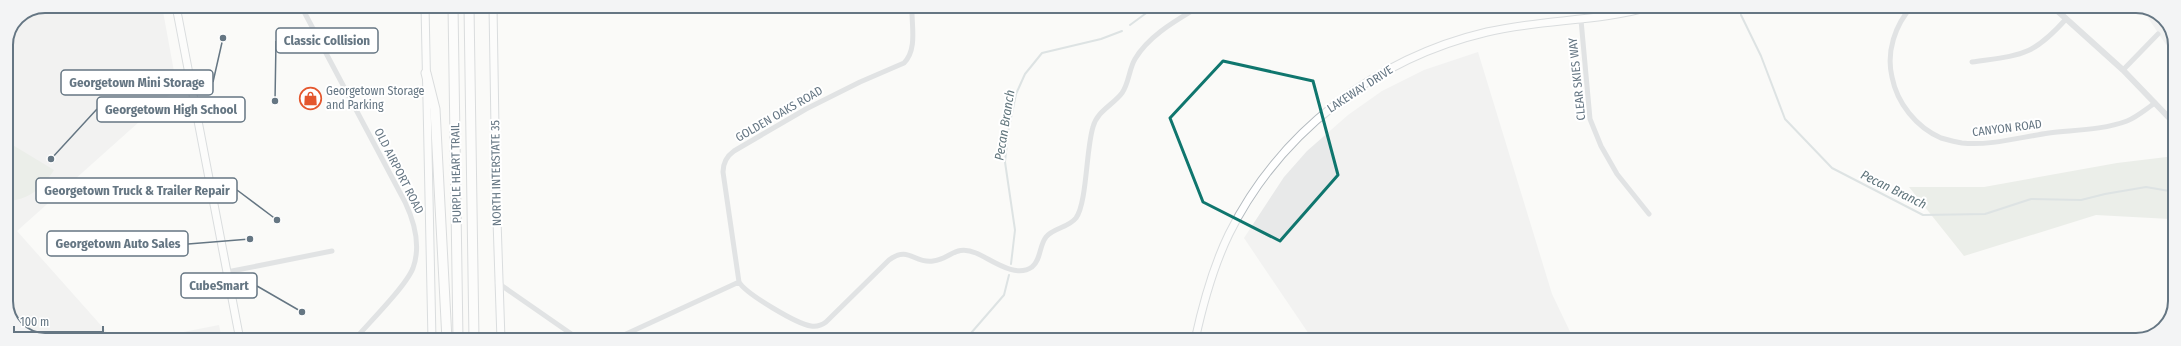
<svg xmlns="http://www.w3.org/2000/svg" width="2181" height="346" viewBox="0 0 2181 346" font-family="'Fira Sans Condensed',sans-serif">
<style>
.built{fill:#e8e9e9}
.green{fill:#dadfd7}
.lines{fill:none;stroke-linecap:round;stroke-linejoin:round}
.stream{stroke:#bbc7cb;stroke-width:2}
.secondary-casing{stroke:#b3babf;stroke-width:9}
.motorway-casing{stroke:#b4b9bd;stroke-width:11}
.minor{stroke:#c3c8cc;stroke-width:5}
.tertiary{stroke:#c3c8cc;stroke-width:6}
.secondary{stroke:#fff;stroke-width:7}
.motorway{stroke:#fff;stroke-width:9}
.marked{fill:none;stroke:#0f766e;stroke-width:3;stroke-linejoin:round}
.labels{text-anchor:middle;stroke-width:4;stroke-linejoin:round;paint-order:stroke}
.street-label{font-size:12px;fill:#657683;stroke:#fff}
.poi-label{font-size:12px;fill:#657683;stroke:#fff;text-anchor:start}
.water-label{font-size:13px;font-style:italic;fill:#60757c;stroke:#fff}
.rim{fill:none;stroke:#657683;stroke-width:2}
.leader{fill:none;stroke:#657683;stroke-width:1.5}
.callout-dot{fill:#657683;stroke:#fff;stroke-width:1.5}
.callout{fill:#fff;stroke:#657683;stroke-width:1.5}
.callout-label{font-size:13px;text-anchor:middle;font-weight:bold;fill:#657683}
</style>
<rect width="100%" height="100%" fill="#fafaf8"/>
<path class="built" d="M45,6H162L177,88L17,231L114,340H40L17,328L6,306V45L17,18Z
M2140,6L2164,18L2175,40V58Z
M1478,52L1552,294L1574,340H1313L1244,238L1284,177L1307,151L1348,115L1382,91L1424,70Z
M219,325L222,340H143Z"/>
<path class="green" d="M6,141L54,170C43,187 28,201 6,201Z
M2175,156V234L2170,219L2096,215L1964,256L1909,187H1984L2117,163Z"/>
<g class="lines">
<path class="stream" d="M1741,15L1761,56L1785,119L1832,168L1923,215L1985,214L2031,199L2081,200L2105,194L2146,187L2175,192
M1130,25L1149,11
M1011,264L1015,230L1005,162L1008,132L1016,94L1025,74L1042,53L1101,39L1122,31
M965,340L1004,295L1009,275"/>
<defs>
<path id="secondary" d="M176,6L240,340
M425,6L432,340
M493,6L496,190L501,340
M1195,340C1203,303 1213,267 1229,234C1280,131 1377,58 1487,32C1542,19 1599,22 1653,6"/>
<path id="motorway" d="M453,6L458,340
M469,6L474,340
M426,73L435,109L447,340"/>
</defs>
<use href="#secondary" class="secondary-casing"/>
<use href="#motorway" class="motorway-casing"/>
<path class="minor" d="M301,6L405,202C414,221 421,246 413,268C406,286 369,323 354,340
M912,6C911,24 918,49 904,63L860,82L806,109L734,151C727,156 723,163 723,172L739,282C746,294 797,324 811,326C817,327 822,325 826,322L889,260C909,245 914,264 933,261C951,259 955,244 976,253C991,259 1015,279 1032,267C1041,260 1039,246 1046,237C1053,228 1068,228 1076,218C1087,203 1086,149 1093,127C1097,111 1113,105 1122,93C1129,83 1129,69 1135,59C1149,35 1177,20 1200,6
M1912,6C1895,25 1886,52 1892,77C1897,103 1916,127 1941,138C1948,140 1955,142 1962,143C1990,146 2021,137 2049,133C2074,130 2103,130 2127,121C2137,117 2146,109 2155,103
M1581,20L1590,119L1601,146L1617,174L1649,214
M1972,62C2021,55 2032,57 2066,19
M2123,70L2158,34
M227,272L332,251
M498,283L580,340
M613,340L739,282"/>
<path class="tertiary" d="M2052,6L2123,70L2175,124"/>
<use href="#secondary" class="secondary"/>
<use href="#motorway" class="motorway"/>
</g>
<path d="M0 0H2181V346H0ZM1223,61L1313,81L1338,175L1280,241L1203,202L1170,118Z" fill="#fafaf8" fill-opacity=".55" fill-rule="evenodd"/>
<path class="marked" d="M1223,61L1313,81L1338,175L1280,241L1203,202L1170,118Z"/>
<defs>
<symbol id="shop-ring" viewBox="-11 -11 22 22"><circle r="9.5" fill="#fff" stroke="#e4572e" stroke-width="1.5"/><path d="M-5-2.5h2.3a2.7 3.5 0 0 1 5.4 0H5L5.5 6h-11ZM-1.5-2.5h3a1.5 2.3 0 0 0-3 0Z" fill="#e4572e"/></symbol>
</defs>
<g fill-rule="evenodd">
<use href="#shop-ring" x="298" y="86" width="25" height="25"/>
</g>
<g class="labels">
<g class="street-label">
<text transform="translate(1577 79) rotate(-96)" y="4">CLEAR SKIES WAY</text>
<text transform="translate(1360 89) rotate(-33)" y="4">LAKEWAY DRIVE</text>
<text transform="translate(779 114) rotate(-30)" y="4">GOLDEN OAKS ROAD</text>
<text transform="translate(2007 128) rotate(-7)" y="4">CANYON ROAD</text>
<text transform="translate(399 171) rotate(63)" y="4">OLD AIRPORT ROAD</text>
<text transform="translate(456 173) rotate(-91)" y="4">PURPLE HEART TRAIL</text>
<text transform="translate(496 173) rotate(-91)" y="4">NORTH INTERSTATE 35</text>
</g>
<g class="poi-label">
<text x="326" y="95">Georgetown Storage<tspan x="326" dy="14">and Parking</tspan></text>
</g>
<g class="water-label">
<text transform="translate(1004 125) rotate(-81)" y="5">Pecan Branch</text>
<text transform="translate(1894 189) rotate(26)" y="5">Pecan Branch</text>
</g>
</g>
<path d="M0 0H2181V346H0ZM45 13H2136A32 32 0 0 1 2168 45V301A32 32 0 0 1 2136 333H45A32 32 0 0 1 13 301V45A32 32 0 0 1 45 13Z" fill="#f3f4f5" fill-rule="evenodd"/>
<path class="rim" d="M45 13H2136A32 32 0 0 1 2168 45V301A32 32 0 0 1 2136 333H45A32 32 0 0 1 13 301V45A32 32 0 0 1 45 13Z"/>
<path class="leader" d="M275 101L276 41M223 38L213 82M51 159L97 109M277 220L237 190M250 239L188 244M302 312L257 286"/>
<g class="callout-dot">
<circle cx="275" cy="101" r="4"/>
<circle cx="223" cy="38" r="4"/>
<circle cx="51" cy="159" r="4"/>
<circle cx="277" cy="220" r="4"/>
<circle cx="250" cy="239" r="4"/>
<circle cx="302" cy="312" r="4"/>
</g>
<g class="callout">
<rect x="276" y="28" width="102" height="25" rx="4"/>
<rect x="61" y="70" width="152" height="25" rx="4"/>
<rect x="97" y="97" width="148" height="25" rx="4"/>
<rect x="36" y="178" width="201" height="25" rx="4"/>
<rect x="47" y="231" width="141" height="25" rx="4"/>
<rect x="181" y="273" width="76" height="25" rx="4"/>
</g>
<g class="callout-label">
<text x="327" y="45">Classic Collision</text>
<text x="137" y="87">Georgetown Mini Storage</text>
<text x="171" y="114">Georgetown High School</text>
<text x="137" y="195">Georgetown Truck &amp; Trailer Repair</text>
<text x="118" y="248">Georgetown Auto Sales</text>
<text x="219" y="290">CubeSmart</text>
</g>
<path d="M14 326v6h89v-6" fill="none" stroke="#657683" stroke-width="2"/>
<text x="20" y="326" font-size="12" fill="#657683" stroke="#ffffff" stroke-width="3" paint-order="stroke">100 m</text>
</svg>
